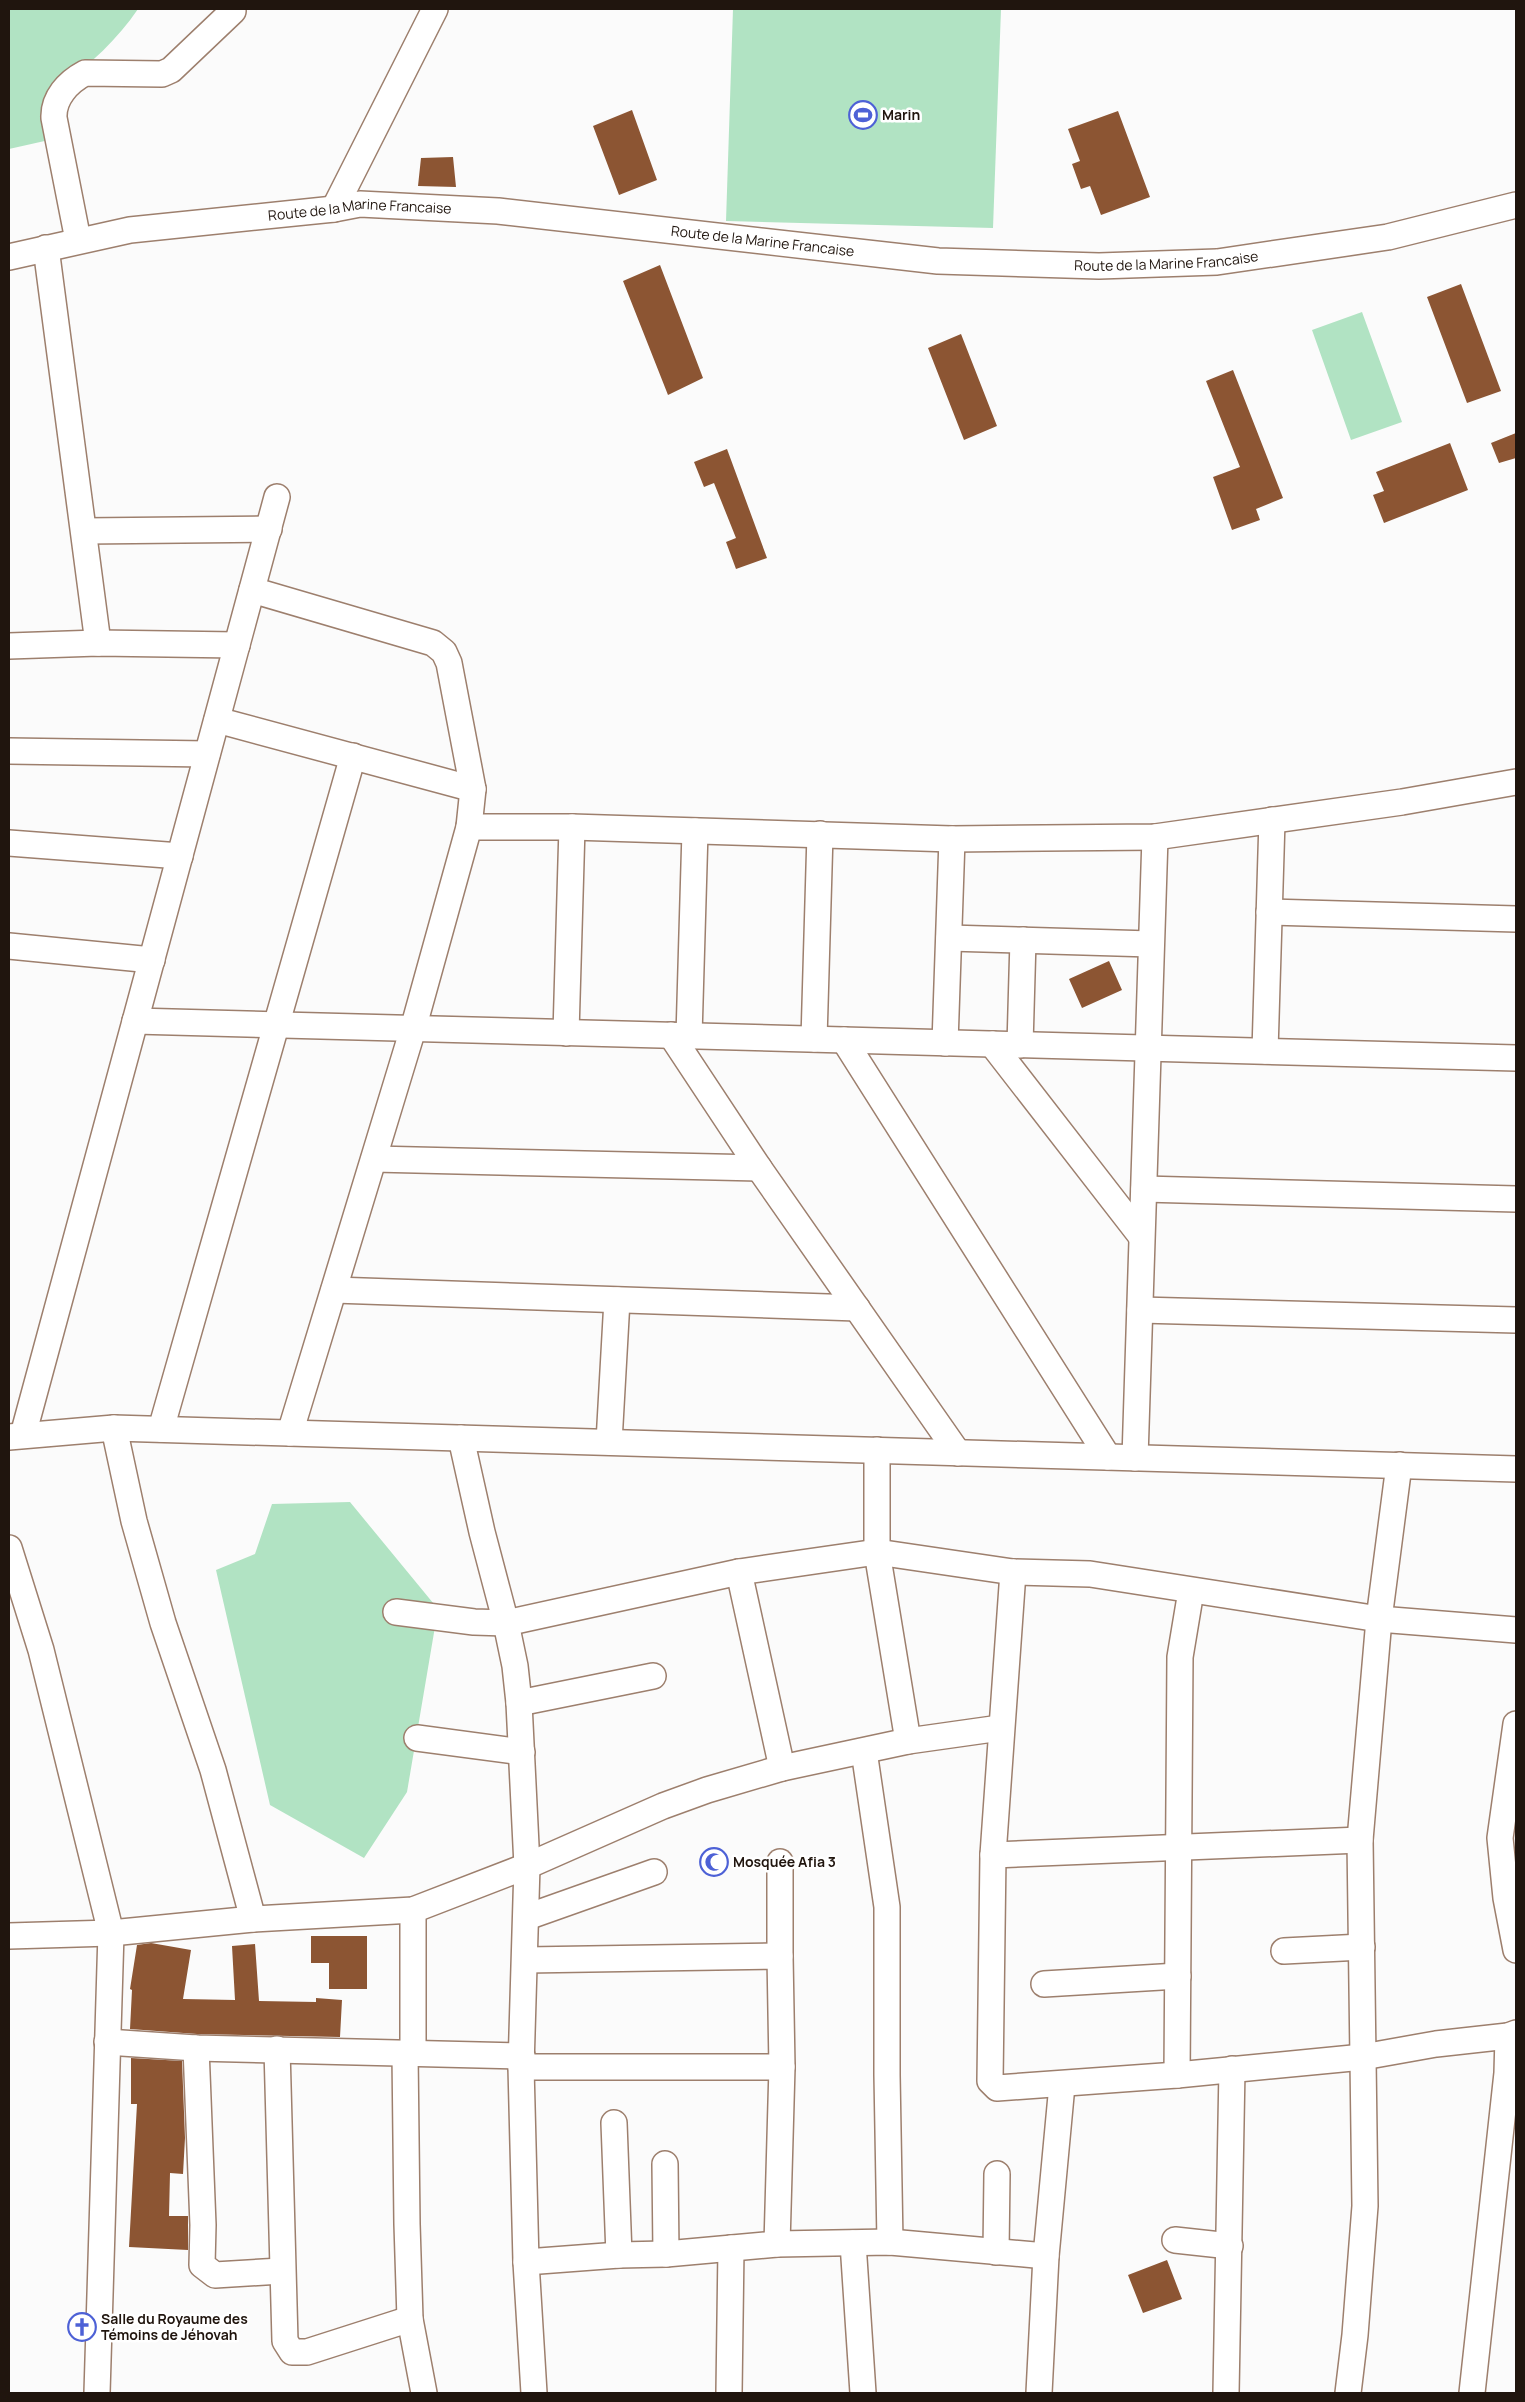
<svg xmlns="http://www.w3.org/2000/svg" width="1525" height="2402" viewBox="0 0 1525 2402" font-family="Manrope,sans-serif">
<style>
.green{fill:#b1e3c3}
.building{fill:#8c5533}
.lines{fill:none;stroke-linecap:round;stroke-linejoin:round}
.minor-casing{stroke:#9d7f6d;stroke-width:28}
.minor{stroke:#fff;stroke-width:25}
.labels{text-anchor:middle;stroke-width:5;stroke-linejoin:round;paint-order:stroke}
.poi-label{font-size:14px;font-weight:bold;fill:#20150e;stroke:#fff;text-anchor:start}
.street-label{font-size:14px;fill:#20150e;stroke:#fff}
</style>
<rect width="100%" height="100%" fill="#fbfbfb"/>
<path class="green" d="M9,9H138C118,39 90,64 61,87L58,138L9,149Z
M733,9H1001L993,228L726,221Z
M1362,312L1402,422L1351,440L1312,330Z
M350,1502L438,1609L407,1792L364,1858L270,1805L216,1570L255,1554L272,1504Z"/>
<path class="building" d="M632,110L657,180L619,195L593,126Z
M1118,111L1150,197L1101,215L1090,186L1081,189L1072,164L1080,161L1068,129Z
M453,157L456,187L418,186L421,158Z
M660,265L703,378L668,395L623,281Z
M1461,284L1501,391L1467,403L1427,297Z
M961,334L997,426L964,440L928,348Z
M1233,370L1283,498L1256,509L1260,520L1232,530L1213,477L1240,467L1206,381Z
M1516,433V458L1499,463L1491,443Z
M1450,443L1468,490L1384,523L1373,495L1384,491L1376,472Z
M727,449L767,558L736,569L726,542L736,538L714,483L704,487L694,462Z
M1109,961L1122,990L1082,1008L1069,979Z
M311,1936H367V1989H329V1963H311Z
M151,1943L191,1950L183,1999L235,2000L232,1946L255,1944L259,2001L316,2002V1998L342,2000L340,2037L197,2034L130,2029L132,1990L130,1989L137,1945Z
M131,2058L182,2061L185,2138L183,2174L170,2173L169,2216H188V2250L129,2247L137,2104H131Z
M1167,2260L1182,2299L1143,2313L1128,2275Z"/>
<g class="lines">
<defs>
<g id="minor">
<path d="M334,209L435,9"/>
<path d="M78,240L54,118C53,98 68,82 85,73L162,74L171,70L233,11"/>
<path d="M46,248L98,643"/>
<path id="s1" d="M9,257L130,230L334,209L360,204L498,211L938,261L1099,266L1217,262L1388,237L1516,205"/>
<path d="M84,531L269,529"/>
<path d="M252,590L433,643L444,652L449,663L473,789L469,827L413,1029L290,1433"/>
<path d="M9,646L98,643L237,645"/>
<path d="M217,720L473,789"/>
<path d="M9,751L207,754"/>
<path d="M469,827H572L952,839L1155,837L1402,802L1516,782"/>
<path d="M9,843L180,856"/>
<path d="M1269,912L1516,919"/>
<path d="M949,938L1151,944"/>
<path d="M9,946L152,960"/>
<path d="M135,1021L1516,1058"/>
<path d="M566,1033L572,827"/>
<path d="M671,1035L759,1168L958,1453"/>
<path d="M689,1036L695,831"/>
<path d="M814,1039L820,834"/>
<path d="M844,1040L1108,1457"/>
<path d="M945,1043L952,839"/>
<path d="M992,1044L1141,1236"/>
<path d="M1020,1045L1023,940"/>
<path d="M1265,1051L1272,820"/>
<path d="M374,1159L759,1168"/>
<path d="M1144,1189L1516,1199"/>
<path d="M334,1290L857,1308"/>
<path d="M1140,1310L1516,1320"/>
<path d="M114,1428L134,1521L163,1623L213,1770L253,1919"/>
<path d="M161,1429L353,756"/>
<path d="M23,1435L277,497"/>
<path d="M9,1437L114,1428L1516,1469"/>
<path d="M461,1438L482,1532L506,1623L515,1666L519,1703L527,1866L521,2067L526,2262L534,2393"/>
<path d="M609,1442L617,1300"/>
<path d="M877,1450V1552L908,1741"/>
<path d="M1135,1458L1155,837"/>
<path d="M9,1548L41,1650L111,1933L97,2393"/>
<path d="M739,1572L782,1768"/>
<path d="M1013,1572L993,1855L990,2081L997,2088L1177,2075L1363,2057L1436,2044L1508,2036L1516,2033"/>
<path d="M396,1612L474,1622L506,1623L739,1572L877,1552L1013,1572L1090,1574L1379,1619L1516,1630"/>
<path d="M519,1703L653,1676"/>
<path d="M1516,1724L1500,1838L1506,1898L1516,1950"/>
<path d="M417,1738L522,1752"/>
<path d="M864,1751L887,1907V2075L890,2242"/>
<path d="M993,1855L1360,1840"/>
<path d="M527,1917L654,1872"/>
<path d="M9,1936L111,1933L253,1919L413,1910L527,1866L663,1806L707,1790L782,1768L908,1741L1000,1728"/>
<path d="M1284,1951L1362,1947"/>
<path d="M780,1956V1862"/>
<path d="M526,1960L780,1956L782,2067L777,2244"/>
<path d="M1044,1984L1178,1976"/>
<path d="M107,2042L196,2048L522,2056"/>
<path d="M196,2048L203,2225L202,2265L215,2275L281,2271"/>
<path d="M277,2049L285,2341L292,2352H307L410,2319"/>
<path d="M405,2053L407,2224L410,2319L424,2393"/>
<path d="M413,2053V1910"/>
<path d="M521,2067H782"/>
<path d="M1177,2075L1180,1657L1191,1591"/>
<path d="M614,2123L619,2255"/>
<path d="M665,2164L666,2254"/>
<path d="M1175,2240L1230,2246"/>
<path d="M853,2243L863,2393"/>
<path d="M996,2252L997,2174"/>
<path d="M526,2262L619,2255L666,2254L777,2244L890,2242L1046,2256"/>
<path d="M729,2393L731,2248"/>
<path d="M1039,2393L1046,2256L1062,2085"/>
<path d="M1226,2393L1232,2069"/>
<path d="M1348,2393L1355,2335L1365,2206L1360,1840L1379,1619L1399,1465"/>
<path d="M1472,2393L1507,2073L1508,2036"/>
</g>
</defs>
<use href="#minor" class="minor-casing"/>
<use href="#minor" class="minor"/>
</g>
<defs>
<symbol id="stadium-ring" viewBox="-11 -11 22 22"><circle r="9.5" fill="#fff" stroke="#4d61d6" stroke-width="1.5"/><path d="M0-5a6.5 5 0 1 0 0 10a6.5 5 0 1 0 0-10ZM-3.5-1.8h7v3.6h-7Z" fill="#4d61d6"/></symbol>
<symbol id="mosque-ring" viewBox="-11 -11 22 22"><circle r="9.5" fill="#fff" stroke="#4d61d6" stroke-width="1.5"/><path d="M3.5-4.9A6 6 0 1 0 3.5 4.9A5 5 0 1 1 3.5-4.9Z" fill="#4d61d6"/></symbol>
<symbol id="church-ring" viewBox="-11 -11 22 22"><circle r="9.5" fill="#fff" stroke="#4d61d6" stroke-width="1.5"/><path d="M-1.2-6h2.4v3.5h3.3v2.4h-3.3V6h-2.4V-.1h-3.3v-2.4h3.3Z" fill="#4d61d6"/></symbol>
</defs>
<g fill-rule="evenodd">
<use href="#stadium-ring" x="847" y="99" width="32" height="32"/>
<use href="#mosque-ring" x="698" y="1846" width="32" height="32"/>
<use href="#church-ring" x="66" y="2311" width="32" height="32"/>
</g>
<g class="labels">
<g class="poi-label">
<text x="882" y="120">Marin</text>
<text x="733" y="1867">Mosquée Afia 3</text>
<text x="101" y="2324">Salle du Royaume des<tspan x="101" dy="16">Témoins de Jéhovah</tspan></text>
</g>
<g class="street-label">
<text dy="5" stroke="none"><textPath href="#s1" startOffset="355">Route de la Marine Francaise</textPath></text>
<text dy="5" stroke="none"><textPath href="#s1" startOffset="760">Route de la Marine Francaise</textPath></text>
<text dy="5" stroke="none"><textPath href="#s1" startOffset="1165">Route de la Marine Francaise</textPath></text>
</g>
</g>
<rect width="1525" height="2402" fill="none" stroke="#20150e" stroke-width="20"/>
</svg>
